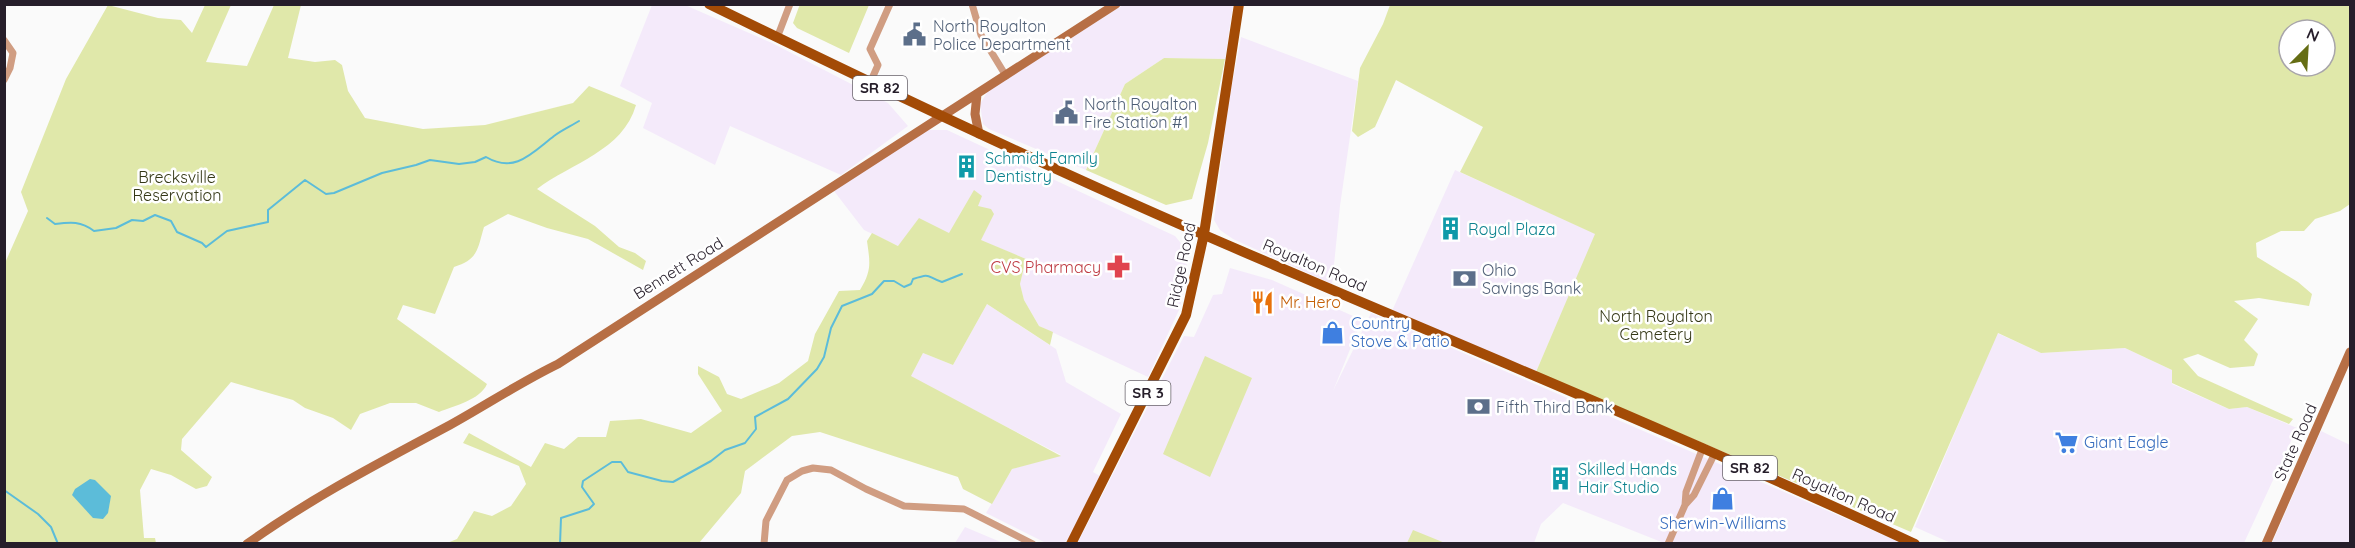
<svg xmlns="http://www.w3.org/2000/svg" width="2355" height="548" viewBox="0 0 2355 548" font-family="Quicksand,sans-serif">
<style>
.built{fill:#f4eafa}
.green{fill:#e0e8aa;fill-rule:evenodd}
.water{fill:#5cbcd9}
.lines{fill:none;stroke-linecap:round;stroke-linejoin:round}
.stream{stroke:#5cbcd9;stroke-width:2}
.street{stroke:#d09d82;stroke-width:7}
.secondary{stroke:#b76f45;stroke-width:9}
.primary{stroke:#a34b06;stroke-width:10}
.labels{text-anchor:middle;stroke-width:5;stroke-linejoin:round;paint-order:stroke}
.shield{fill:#fff;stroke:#67626a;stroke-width:1.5}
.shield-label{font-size:15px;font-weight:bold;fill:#261e2a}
.service-label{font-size:16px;fill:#4e5e75;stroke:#fff;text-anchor:start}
.culture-label{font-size:16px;fill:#0d838f;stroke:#fff;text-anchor:start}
.park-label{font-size:16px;fill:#353817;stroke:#fff}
.street-label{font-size:16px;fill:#261e2a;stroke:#fff}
.health-label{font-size:16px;fill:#be3a42;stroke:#fff;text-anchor:end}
.food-label{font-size:16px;fill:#c56008;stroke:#fff;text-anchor:start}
.shop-label{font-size:16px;fill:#366cbe;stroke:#fff;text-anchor:start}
</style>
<rect width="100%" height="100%" fill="#fafafa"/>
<path class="built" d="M652,5H685L772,43L888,103L908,126L841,175L730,126L715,165L643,128L652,103L620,86Z
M1123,5H1233L1225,59L1164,58L1125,84L1086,170L989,129L983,124L980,104L988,91Z
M1241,37L1358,81L1340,206L1332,284L1233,239L1220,230L1214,220L1228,106Z
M926,130H947L1175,236L1185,248L1187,267L1185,286L1179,310L1148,377L1039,326L1024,300L1020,284L1026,259L980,240L939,265L864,230L834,191Z
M1455,170L1596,234L1536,372L1392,311Z
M1230,268L1272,280L1362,320L1333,391L1371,313L1902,543H1664L1563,503L1541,524L1534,543L1077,544L1184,336L1194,337L1213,295L1222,294Z
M987,304L1056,349L1066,382L1121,414L1093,472L1100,476L1070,537L1064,543H1046L986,513L1012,469L1061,455L910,377L923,353L953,365Z
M1997,333L2041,353L2125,348L2172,370V384L2229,409L2247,407L2297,428L2244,543L1953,544L1915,527Z
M2321,431L2350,445V543H2272Z
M965,527L1003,543H955Z"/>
<path class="green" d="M800,4H869V5L849,53L797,28L793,23Z
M108,5L158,18L181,20L192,33L205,5H231L206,62L247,66L274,5H301L288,58L315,62L335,60L342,65L348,91L365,118L423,129L485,125L573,103L589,86L636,105C623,151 571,163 537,189L595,226L619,247L635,253L646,261L643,270L588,239L547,228L508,214L484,227C477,251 478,259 454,267L435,314L403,305L397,319L487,384C480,400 454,406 439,412L416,403H390L360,414L351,430L333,418L305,408L293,400L231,382L182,439L181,450L212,477L207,486L196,489L171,475L151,469L140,490L144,538H155L156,543L5,544V263L28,211L21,192L66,79Z
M1390,5H2350V204L2340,211L2315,219L2304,231H2281L2256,243L2257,257L2298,282L2312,294L2309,306L2259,298L2234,301L2258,319L2244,340L2258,354L2254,366L2230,368L2198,354L2183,359L2198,376L2293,419L2289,424L2247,407L2229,409L2172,383V370L2125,348L2041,353L1998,333L1911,532L1536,372L1595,234L1460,172L1483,127L1396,80L1375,127L1358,137L1352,131L1360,68L1383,24ZM2289,30H2325V66H2289Z
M1164,58L1225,59L1208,143L1192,199L1166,205L1086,170L1125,84Z
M974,190L982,196L978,206L991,209L994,214L981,240L1026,259L1020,284L1024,300L1039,326L1053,332L1050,345L987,304L953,365L923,353L911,376L1061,456L1012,469L992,504L963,489L958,477L820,432L792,436L745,471L741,493L699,543H447L457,539L474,511L492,516L511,506L526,484L519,466L463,443L469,433L531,467L545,443L564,449L578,437H606L610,421L641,419L691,433L722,411L698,374V366L719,377L727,394L741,399L779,383L808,361L815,334L839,291L860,290C872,270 870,263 867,241L872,233L898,246L919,218L949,233Z
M1205,356L1252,378L1210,477L1163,454Z
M1413,530L1445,543H1407Z"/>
<path class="water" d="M90,479L95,480L111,496L108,513L103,519L93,518L72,495L75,489Z"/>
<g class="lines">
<path class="stream" d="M47,218L55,224C71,222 81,221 94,231L116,228L132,220L143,221L155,215L171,221L177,232L202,243L206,247L227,231L268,222V210L305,180L326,194L334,193L382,173L416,165L430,160L459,164L475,162L486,157C515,174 532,153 554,136C562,130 571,126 579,121
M4,490L38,514L51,527L58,544
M560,544L561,518L589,509L594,504L582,487L583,481L612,462H621L628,472L662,481L673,482L711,461L725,450L745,443L756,429L755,417L788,399L817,369L824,357L831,328L842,306L872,294L884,281H894L904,287L911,284L913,279C932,273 925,276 942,282L962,274"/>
<path class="street" d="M972,4L981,35L1006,76
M777,38L790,4
M4,40L13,53L10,68L4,80
M870,83L878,65L870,49L890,4
M1685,505L1686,492L1703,447
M764,544L766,521L787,480L802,471L813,468L831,470L866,489L904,506L964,509L1033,544
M1668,544L1685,505L1694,495L1715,453"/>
<path class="secondary" d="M977,94L975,114L979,134
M247,544C311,498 381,462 450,425C486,405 521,382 558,364L1116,4
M2266,544L2350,352"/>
<path class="primary" d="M709,4C872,84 1036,162 1202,234C1440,337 1680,434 1915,544
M1071,544L1186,315L1204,234L1239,4"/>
</g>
<defs>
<symbol id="civic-bare" viewBox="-9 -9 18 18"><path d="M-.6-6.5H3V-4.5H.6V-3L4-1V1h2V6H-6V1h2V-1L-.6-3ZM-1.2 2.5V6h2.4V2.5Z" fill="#5c6f8a" stroke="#fff" stroke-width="2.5" paint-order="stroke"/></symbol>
<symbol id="building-bare" viewBox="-9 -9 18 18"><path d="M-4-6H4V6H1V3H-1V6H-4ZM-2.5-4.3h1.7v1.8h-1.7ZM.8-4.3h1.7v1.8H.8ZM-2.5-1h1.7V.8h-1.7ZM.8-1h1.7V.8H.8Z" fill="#0f9aa8" stroke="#fff" stroke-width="2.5" paint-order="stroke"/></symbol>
<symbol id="pharmacy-bare" viewBox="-9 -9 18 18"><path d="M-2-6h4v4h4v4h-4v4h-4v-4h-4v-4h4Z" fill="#e0444e" stroke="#fff" stroke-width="2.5" paint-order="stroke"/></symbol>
<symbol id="bank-bare" viewBox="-9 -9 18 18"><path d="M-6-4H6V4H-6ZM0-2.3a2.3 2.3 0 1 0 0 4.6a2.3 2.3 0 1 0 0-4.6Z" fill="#5c6f8a" stroke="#fff" stroke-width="2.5" paint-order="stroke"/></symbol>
<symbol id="restaurant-bare" viewBox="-9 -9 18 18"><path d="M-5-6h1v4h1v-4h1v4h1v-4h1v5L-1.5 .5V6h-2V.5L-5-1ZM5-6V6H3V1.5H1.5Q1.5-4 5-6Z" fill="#e8710a" stroke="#fff" stroke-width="2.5" paint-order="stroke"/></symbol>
<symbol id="shop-bare" viewBox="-9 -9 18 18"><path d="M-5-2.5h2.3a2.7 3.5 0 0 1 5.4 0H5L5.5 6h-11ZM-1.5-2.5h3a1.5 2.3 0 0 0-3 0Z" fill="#3f7fe0" stroke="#fff" stroke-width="2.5" paint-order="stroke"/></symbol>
<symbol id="supermarket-bare" viewBox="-9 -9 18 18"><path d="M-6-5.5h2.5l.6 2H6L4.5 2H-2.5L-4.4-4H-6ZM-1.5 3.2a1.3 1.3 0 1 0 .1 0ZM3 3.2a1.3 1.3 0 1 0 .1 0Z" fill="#3f7fe0" stroke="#fff" stroke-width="2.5" paint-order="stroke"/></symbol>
</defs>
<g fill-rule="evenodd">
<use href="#civic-bare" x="898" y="18" width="33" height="33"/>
<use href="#civic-bare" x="1050" y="96" width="33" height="33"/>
<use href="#building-bare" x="950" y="150" width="33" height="33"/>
<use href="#building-bare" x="1434" y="212" width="33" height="33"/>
<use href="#pharmacy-bare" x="1102" y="250" width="33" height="33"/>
<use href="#bank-bare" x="1448" y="262" width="33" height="33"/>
<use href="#restaurant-bare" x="1246" y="286" width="33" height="33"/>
<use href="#shop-bare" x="1316" y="316" width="33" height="33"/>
<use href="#bank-bare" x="1462" y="390" width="33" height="33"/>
<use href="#supermarket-bare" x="2050" y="426" width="33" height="33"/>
<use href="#building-bare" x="1544" y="462" width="33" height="33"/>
<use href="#shop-bare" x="1706" y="482" width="33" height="33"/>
</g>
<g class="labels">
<g class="shield">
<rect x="853" y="76" width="54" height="24" rx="4.5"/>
<rect x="1125.5" y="381" width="45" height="24" rx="4.5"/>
<rect x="1723" y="456" width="54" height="24" rx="4.5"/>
</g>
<g class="shield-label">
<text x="880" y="93">SR 82</text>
<text x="1148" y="398">SR 3</text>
<text x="1750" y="473">SR 82</text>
</g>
<g class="service-label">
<text x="933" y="32">North Royalton<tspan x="933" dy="18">Police Department</tspan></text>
<text x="1084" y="110">North Royalton<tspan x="1084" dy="18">Fire Station #1</tspan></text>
<text x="1482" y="276">Ohio<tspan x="1482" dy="18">Savings Bank</tspan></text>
<text x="1496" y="413">Fifth Third Bank</text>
</g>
<g class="culture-label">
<text x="985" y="164">Schmidt Family<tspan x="985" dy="18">Dentistry</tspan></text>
<text x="1468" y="235">Royal Plaza</text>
<text x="1578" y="475">Skilled Hands<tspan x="1578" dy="18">Hair Studio</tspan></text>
</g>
<g class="park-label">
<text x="177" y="183">Brecksville<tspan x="177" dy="18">Reservation</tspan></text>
<text x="1656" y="322">North Royalton<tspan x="1656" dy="18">Cemetery</tspan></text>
</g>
<g class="street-label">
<text transform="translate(1181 265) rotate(-78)" y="6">Ridge Road</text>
<text transform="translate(1315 265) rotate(23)" y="6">Royalton Road</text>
<text transform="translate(678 268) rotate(-32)" y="6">Bennett Road</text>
<text transform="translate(2295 442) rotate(-66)" y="6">State Road</text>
<text transform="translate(1844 495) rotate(24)" y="6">Royalton Road</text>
</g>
<g class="health-label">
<text x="1101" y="273">CVS Pharmacy</text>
</g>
<g class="food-label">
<text x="1280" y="308">Mr. Hero</text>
</g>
<g class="shop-label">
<text x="1351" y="329">Country<tspan x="1351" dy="18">Stove &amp; Patio</tspan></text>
<text x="2084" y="448">Giant Eagle</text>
<text x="1723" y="529" text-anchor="middle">Sherwin-Williams</text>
</g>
</g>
<rect width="2355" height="548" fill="none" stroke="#261e2a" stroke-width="12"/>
<g transform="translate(2307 48) rotate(24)"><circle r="28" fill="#ffffff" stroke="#a8a5aa" stroke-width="1.5"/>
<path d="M0-4.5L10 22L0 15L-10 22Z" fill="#656d14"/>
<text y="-9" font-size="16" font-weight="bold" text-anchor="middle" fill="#261e2a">N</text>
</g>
</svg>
